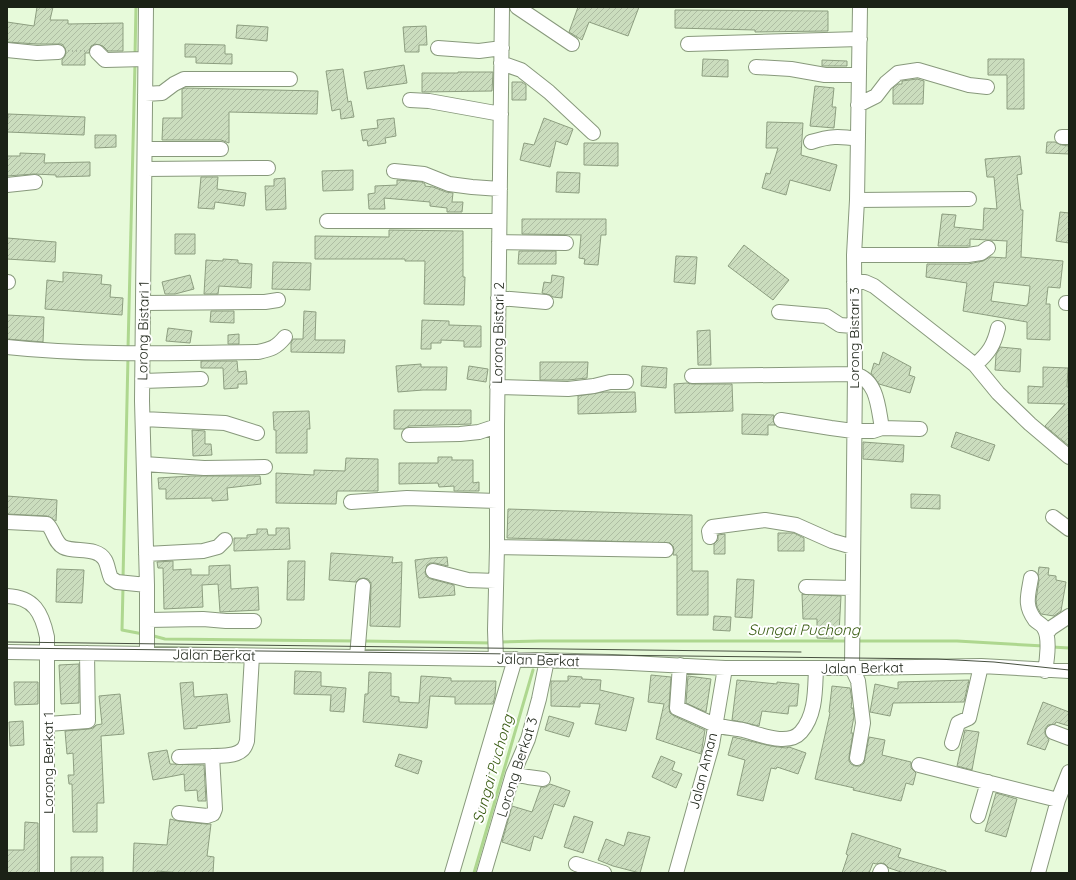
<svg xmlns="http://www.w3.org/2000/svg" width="1076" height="880" viewBox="0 0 1076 880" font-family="Quicksand,sans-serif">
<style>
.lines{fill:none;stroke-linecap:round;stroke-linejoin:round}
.stream{stroke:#aed78f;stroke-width:3}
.building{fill:url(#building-hatch);stroke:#8d9e80;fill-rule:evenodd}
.minor-casing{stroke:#88997c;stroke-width:16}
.path{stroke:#a7b69d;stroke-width:2;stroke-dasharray:1 3;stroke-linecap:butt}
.minor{stroke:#fff;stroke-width:14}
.tram{stroke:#485141;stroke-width:1}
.labels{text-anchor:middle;stroke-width:4;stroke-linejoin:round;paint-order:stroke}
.street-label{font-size:14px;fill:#1b2216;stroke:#fff}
.water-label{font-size:15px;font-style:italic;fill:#365a0e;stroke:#fff}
</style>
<defs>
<pattern id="building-hatch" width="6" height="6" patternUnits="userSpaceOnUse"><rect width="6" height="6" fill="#cbddbe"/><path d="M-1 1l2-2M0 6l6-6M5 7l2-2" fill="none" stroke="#aebda3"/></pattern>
</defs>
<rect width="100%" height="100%" fill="#e7fada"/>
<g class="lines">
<path class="stream" d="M135,55L136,7
M128,349L135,63
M123,579L128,357
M123,587L122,630L143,634
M150,635L165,639L355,641
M362,641L493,643
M856,641H957L1044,646
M500,642L540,641H848
M1052,647L1069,648
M474,873L533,670"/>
</g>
<path class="building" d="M37,7H53L50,20H68V24L123,23V51H108L103,46L95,44L91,46L89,53H85V65H62V60L65,56L66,52L65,48L62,44H37L7,42V22L34,26Z
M578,7H639L628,36L589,22L582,40L569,32Z
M675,10L828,11V31L755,32V30L675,28Z
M237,25L268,27L267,41L236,38Z
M426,26L427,45H419V52H405L403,27Z
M185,44L225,45V54H232V64L196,63V57H185Z
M703,59L728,60V77L702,76Z
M988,59H1024V109H1007V75H988Z
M822,60L847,61V66H822Z
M404,65L407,83L367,89L364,72Z
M343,69L348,102L351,101L354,117L341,119L340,109L332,111L326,71Z
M458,72H493L492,91L422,92V73H458Z
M917,79L924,81L923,104H893V88L898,84H902V81Z
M512,82H522L526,85V100H512Z
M815,86L834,88L832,107H836L834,128L810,126Z
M185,88L318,91L317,114L229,112V143L221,140H162L163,118H182V89Z
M8,114L85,117L84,135L7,132Z
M394,118L396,136L385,138L386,143L368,146L367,140L363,141L361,130L378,128L377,120Z
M544,118L573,129L567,145L556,141L550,167L520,160L524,143L534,145Z
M767,122L803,123L801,155L837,165L830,191L790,180L786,195L762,188L766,173L770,174L778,148H766Z
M95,135H116V147L95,148Z
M1047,142H1055L1062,145L1069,146V154L1046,153Z
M584,143H618V166L584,165Z
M20,153L45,154L44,163L90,162V176L56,177V175L34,174L7,176V156H20Z
M1020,156L1022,174L1017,175L1021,210H1023L1021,257L1063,261L1060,288L1048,287L1046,304H1050V340L1027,339V322L963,311L967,283L926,277L927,264H968L983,261L990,257L1006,258L1007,241L970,239V246H938L942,214L956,215L954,227L983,230L984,208L997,209L994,177H987L985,159ZM994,282L1030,286L1028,304H1027V306L991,301Z
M353,170V190L323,191L322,171Z
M557,172L580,173L579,193L556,192Z
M201,177H218L217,189L246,193L244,206L215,202L214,209L198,208Z
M285,178L286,209L266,210L265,186H274V179Z
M397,180L422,182L425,184V186L433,187L446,192L453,193L452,202H463L462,212H447V208L430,206V202L384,198L385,209H369L368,194L375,193V186L397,185Z
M1060,212L1069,213V243L1056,241Z
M522,219H606V235H601L598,265L584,264L585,259L579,258L581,235L522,234Z
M389,230L463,231V277H465L464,305L424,304L425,261H405V259H315V236L389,237Z
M175,234H195V254H175Z
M7,238L56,242L55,262L7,259Z
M744,245L789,280L773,300L728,266Z
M519,251H556V264H518Z
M676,256L697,257L695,284L674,282Z
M223,259L238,260V263L252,264L251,288L219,286L218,294H204L206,260L223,261Z
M273,262L311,263L310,290L272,289Z
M63,272L102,275L101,284L111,285L110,297L123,298L122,315L45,309L47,280L63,282Z
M190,275L194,289L175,294H165L162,282Z
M552,275L564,277L562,298L553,297L550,295L542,293L544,282L551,283Z
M211,311H234V323L210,322Z
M304,311L316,312L315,340H345L344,353L291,352V343L293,339H303Z
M7,315L44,317L43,342L7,339Z
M422,320L449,321V325L481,326V347H464V341L441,340V343H431V349H421Z
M168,328L192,331L190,343L166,341Z
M710,330L711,365H698L697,331Z
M239,334V344H228V335Z
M1000,347L1021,349L1020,372L995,370L996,355Z
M883,352L911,367L909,375L915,377L910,393L879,384L871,373L874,363L879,365Z
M201,361H237L238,372L246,371L247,384H238V388L224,389L223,368H201Z
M540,362H588L587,378L568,380H540Z
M421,364V367H447L446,390H423L398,392L396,366Z
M469,366L488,369L486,382L467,379Z
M642,366L667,368L666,388L641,386Z
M1043,367L1068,368L1067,387H1069V446L1045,426L1065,404L1028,403V386L1043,387Z
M687,383L692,384H732L733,411L675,413L674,384Z
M603,392H635L636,412L578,414V396Z
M394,410H471V424L409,426L404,429H394Z
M309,411L310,429H307V453H276V430H274L273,412Z
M742,414L774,415L773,419L775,425H768V435L742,434Z
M192,430L205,431V444H211L212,455L193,456Z
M956,432L995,445L989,461L951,447Z
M863,442L904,445L903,462L863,459Z
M438,457H452V460H473V483L479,482V491H454V486L439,487L438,483L399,484V463H438Z
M346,458L378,459V491H337L336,504L276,503V473L314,475V470L345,471Z
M191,476H260L261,484L227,488L228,500L212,501V498L166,499V489H159L158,478Z
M911,494L940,495V509L911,508Z
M7,496L57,500L56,521L47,516L7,514Z
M508,509L692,515V571H708V615H677V555H673L674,550L673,546L670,543L507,538Z
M276,528H289L290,549L234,551V538H247V535L257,534V529H267L268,535H276Z
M778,533H794L804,538V551H778Z
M725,534V554H714V544L718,540V535Z
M331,553L393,557L392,563L402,562L400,627L370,626L371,583L368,579L363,578L359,579L356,582L329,580Z
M447,557L448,566L435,563H430L427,565L425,573L427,577L431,579L454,585L455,595L419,598L415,560L431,558Z
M173,561V570L191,569V575H209V566L230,565L231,589L258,587L259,610L220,612L218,584L202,585L203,607L164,609L163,568H158L157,562Z
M288,561H305L304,600H287Z
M1039,567L1049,568L1048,575L1056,576V580L1066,582L1061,611L1054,616L1041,614L1037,607L1036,600L1039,580L1038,574Z
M57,569L84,570L82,603L56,602Z
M737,579L754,580L752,618L735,617Z
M802,594L841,596L839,633H833V639L817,638V619H803Z
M714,616L731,617L730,631L713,630Z
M79,664V703L61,704L59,665Z
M295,671L321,672V686L346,688L344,712L330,711L331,695L294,694Z
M369,672L391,673V696L399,697V702L419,703L421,676L451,678V681H496L495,696L493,704H455V697L430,696L427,728L363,722L365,694H368Z
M651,675L671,677L669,707L670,713L674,716L705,730L701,754L656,739L664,704L648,702Z
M568,676L582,677V679L601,680L600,690L634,698L626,731L595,724L600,704L580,703V707L551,706V681H568Z
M688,676L711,679L706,712L686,703Z
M737,680L777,684V682L799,684L797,706H789L788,714L762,711L759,726L732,720Z
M969,680L964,702L893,703L890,716L870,712L875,684L898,689V682Z
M14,682H38V704L15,705Z
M193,682L194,697L227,694L230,722L197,726V728L184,729L180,683Z
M832,686L850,688L852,700L851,708H853L854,716L851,733H853L849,757V761L851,764L855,766H860L864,763L869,737L885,740L882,755L911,762V768L916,773L913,785L906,783L901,801L853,790L854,788L815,779L830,713L829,712Z
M120,694L124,734L101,736L104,803H97V832H73L72,784H69L68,775H74L73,753L67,754L65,731L89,729L93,728L96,725L102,724L99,696Z
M1043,702L1069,712V726L1056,722L1055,724L1048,725L1045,729V734L1049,740L1045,750L1027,744Z
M549,716L574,723L569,737L545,730Z
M23,721L24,745L10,746L9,722Z
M965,730L979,732L972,770L957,766Z
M733,737L771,746L786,748L789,747L806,753L798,774L777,767L776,769L771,768L763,801L737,795L745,760L728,755Z
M167,750L170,764L204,765L206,801H198L197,790L185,791L184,774L153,780L148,753Z
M399,754L422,761L418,774L395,766Z
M661,756L675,762L672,770L682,774L676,788L652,777Z
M550,784L570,791L564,807L554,804L542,839L534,836L530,851L502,842L512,806L532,812L541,787H546Z
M996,793L1017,799L1006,837L985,831Z
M574,816L593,822L583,853L564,847Z
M170,819L178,821L206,824H211L207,856L214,857L213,873H181L157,871V873H133L134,843L167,845Z
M25,822L38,823V873H7V850H24Z
M628,832L650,837L640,873L613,866L598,860L606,839L624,846Z
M852,833L901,849L898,857L946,871V873H904L889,868L885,864L881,863L876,864L873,863L869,873H842L848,855L846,854Z
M71,857H103V873H71Z"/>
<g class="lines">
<defs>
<path id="minor" d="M146,7L142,401L147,585V654
M517,7L572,44
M688,44L860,39
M438,48L479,51L502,48
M7,50L37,53L58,52
M97,52L105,60L145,59
M501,63L521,70L549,92L593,133
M756,67L791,69L825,75H859
M145,94L162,93L174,84L184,79H290
M410,100L429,101L501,114
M858,105L876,96L886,83L898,73L918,70L969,85L987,87
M1062,137H1069
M811,142C830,136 839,136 858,139
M145,149H221
M145,169L268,168
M394,171L424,174L449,184L472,187L500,189
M7,185L35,182
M857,200L969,199
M327,221H499
M499,242L566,243
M854,255H968L981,253L988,248
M7,282H8
M854,282H865L874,286L975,365L998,393L1030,424L1069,457
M498,298L546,302
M144,303L265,302L278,300
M1066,303H1069
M779,312L826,316L840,325L853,326
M7,347C90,356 174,353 258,352C271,349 276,348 285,337
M975,365C989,353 994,345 998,328
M692,376L855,374C878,381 878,408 882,428
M143,381L201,379
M497,387L568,389L594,386L610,382H626
M143,419L225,423L257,433
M781,420L831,428L853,431H873L882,428L920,429
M409,435L460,434L479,432L497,426
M144,464L204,468L265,467
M351,502L407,498L497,501
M1053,517L1069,529
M7,522L47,524C54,530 54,542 63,547C75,553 97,546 105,560C108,565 108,572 111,578L117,582L147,585
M710,537L709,531L712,527L765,520L796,525L832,541L853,547
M497,547L666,550
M146,554L203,551L218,547L225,540
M433,571L468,580L496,581
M1031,578C1028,596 1024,605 1035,620C1038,623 1042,624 1044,628C1050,637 1047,660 1045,671
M806,587L852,588
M7,596C34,597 42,613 47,637V873
M148,620L203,619L226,621H254
M1047,633L1051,628L1069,616
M7,652L496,659L612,662L725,668H852L981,666L1069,671
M357,657L363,586
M496,659L495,630L497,547V426L502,7
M680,665L677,708C689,713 701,719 713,724C723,728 734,728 743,730C759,734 788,747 801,732C816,715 815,690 816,668
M48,724L88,721L87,653
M1053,732L1069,738
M952,743L958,723L969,718L981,666
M179,757L212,756
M857,758L863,723L858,681L852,668L855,374L854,255L857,200L860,7
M919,765L1058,800
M513,774L528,777L543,779
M179,813L207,816L213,814L215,809L212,756C220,756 236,756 242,750C245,748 246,744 247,741L252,656
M978,816L988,782
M576,864L604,873
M452,873L515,659
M484,873L513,774L528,739L539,699L547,660
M676,873L712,745L725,668
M880,873L881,871
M1038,873L1058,800L1069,772"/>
</defs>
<use href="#minor" class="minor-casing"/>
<path class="path" d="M68,51H86"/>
<use href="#minor" class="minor"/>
<path class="tram" d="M7,642L801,652
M7,648L937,659L994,662L1069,670"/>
</g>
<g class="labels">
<g class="street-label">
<text transform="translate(143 331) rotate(-89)" y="5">Lorong Bistari 1</text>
<text transform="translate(498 333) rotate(-89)" y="5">Lorong Bistari 2</text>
<text transform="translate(854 338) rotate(-90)" y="5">Lorong Bistari 3</text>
<text transform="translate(214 655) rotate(1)" y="5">Jalan Berkat</text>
<text transform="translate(538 660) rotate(2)" y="5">Jalan Berkat</text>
<text transform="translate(862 668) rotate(-1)" y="5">Jalan Berkat</text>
<text transform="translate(48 763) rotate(-90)" y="5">Lorong Berkat 1</text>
<text transform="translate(517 767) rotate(-72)" y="5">Lorong Berkat 3</text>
<text transform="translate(703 771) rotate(-76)" y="5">Jalan Aman</text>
</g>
<g class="water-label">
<text x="804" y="635">Sungai Puchong</text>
<text transform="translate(493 769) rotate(-74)" y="5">Sungai Puchong</text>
</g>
</g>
<rect width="1076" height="880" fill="none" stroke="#1b2216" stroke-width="16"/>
</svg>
